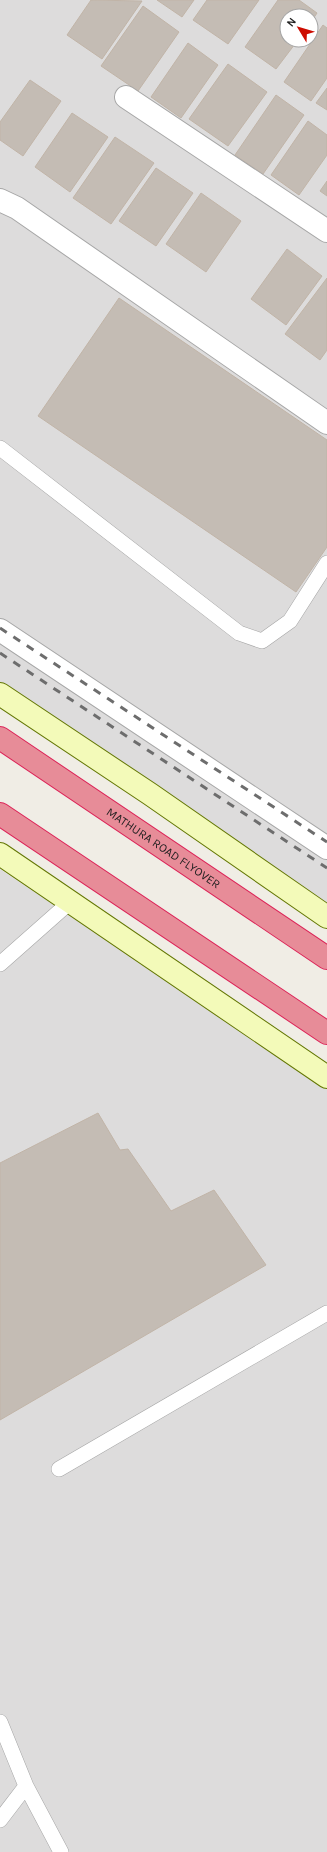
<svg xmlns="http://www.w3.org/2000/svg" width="327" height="1852" viewBox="0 0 327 1852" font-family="Karla,sans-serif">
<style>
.residential{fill:#dddcdc;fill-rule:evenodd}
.building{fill:#c4bcb4;stroke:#c1b4a7}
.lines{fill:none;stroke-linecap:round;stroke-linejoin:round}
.lane-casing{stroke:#a6a6a6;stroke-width:16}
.street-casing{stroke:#a6a6a6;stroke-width:24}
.secondary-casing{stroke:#647704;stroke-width:24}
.highway-casing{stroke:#dc2458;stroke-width:24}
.lane{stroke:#fff;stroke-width:15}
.street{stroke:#fff;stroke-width:22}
.secondary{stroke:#f3fab9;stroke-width:22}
.highway{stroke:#e78c98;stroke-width:22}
.rail{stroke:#6d6d6d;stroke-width:3;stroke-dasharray:8 8;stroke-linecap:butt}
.labels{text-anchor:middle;stroke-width:3;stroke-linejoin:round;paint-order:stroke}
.street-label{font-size:12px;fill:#1f1f1f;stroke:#fff}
</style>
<rect width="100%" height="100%" fill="#f0ede5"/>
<path class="residential" d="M0,0H327V907L0,687ZM287,16H311V40H287Z
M0,869L327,1088V1852H0Z"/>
<path class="building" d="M91,0L142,1L102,59L67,35Z
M157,0H194L182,17Z
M207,0H259L228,44L193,20Z
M278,0H299L317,13L311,22V16H287V40H298L276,69L245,47Z
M143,6L179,32L138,91L101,66Z
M323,25L327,28V78L311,101L284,82Z
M188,43L218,65L181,118L151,97Z
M228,64L267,92L228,146L189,119Z
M30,80L61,101L23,156L0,140V122Z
M327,88V110L316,103Z
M276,95L304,115L263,174L235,155Z
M72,113L108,137L70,192L35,167Z
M308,121L327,135V155L299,195L271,175Z
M115,137L154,163L111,224L73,198Z
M156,168L193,193L156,246L119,221Z
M327,181V196L320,191Z
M201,193L241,221L206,272L166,244Z
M287,249L322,276L286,325L251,299Z
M327,278V350L320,360L285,334Z
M119,298L327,440V547L296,592L38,416Z
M98,1113L120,1150L128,1149L171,1211L214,1190L266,1265L0,1420V1163Z"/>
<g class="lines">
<defs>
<path id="lane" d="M0,448L239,633L262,641L290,621L327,563
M0,964L70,902
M59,1469L327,1313
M0,1722L26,1786L61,1852
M0,1820L26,1786"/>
<path id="street" d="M126,97L327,231
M0,200L17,208L327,423
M0,630L327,848"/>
<path id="secondary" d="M0,694L150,794L327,917
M0,854L327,1077"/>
<g id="highway">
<path id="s1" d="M0,738L327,958"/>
<path d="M0,814L327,1033"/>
</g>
</defs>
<use href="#lane" class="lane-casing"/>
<use href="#street" class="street-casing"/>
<use href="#secondary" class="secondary-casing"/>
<use href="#highway" class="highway-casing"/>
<use href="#lane" class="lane"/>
<use href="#street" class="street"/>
<use href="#secondary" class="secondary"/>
<use href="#highway" class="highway"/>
<path class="rail" d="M0,628L327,842
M0,653L327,868"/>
</g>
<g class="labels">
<g class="street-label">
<text dy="4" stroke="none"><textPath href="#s1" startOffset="197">MATHURA ROAD FLYOVER</textPath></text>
</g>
</g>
<g transform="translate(299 28) rotate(308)"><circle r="19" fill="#ffffff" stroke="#a5a5a5"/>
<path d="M0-3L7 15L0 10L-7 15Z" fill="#cd0c00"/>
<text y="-6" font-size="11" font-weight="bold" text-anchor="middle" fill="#1f1f1f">N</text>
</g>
</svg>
